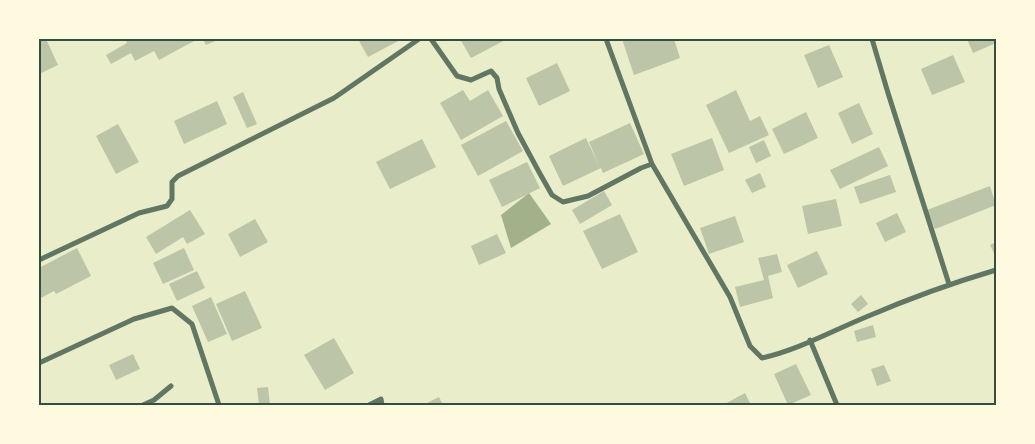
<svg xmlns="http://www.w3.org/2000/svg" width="1035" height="444" viewBox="0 0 1035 444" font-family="Rubik,sans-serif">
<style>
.water{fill:#a3b18a}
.building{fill:#bcc5a7}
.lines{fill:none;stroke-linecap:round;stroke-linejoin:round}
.minor{stroke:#617663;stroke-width:5}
.neatline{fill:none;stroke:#344e41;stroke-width:2}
</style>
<rect width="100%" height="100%" fill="#e9edc9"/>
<path class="water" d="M529,193L551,224L511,248L501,215Z"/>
<path class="building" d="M39,39H46L58,65L39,74Z
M125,39H193L194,41L159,60L154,51L135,61L131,53L111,64L106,55L127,43Z
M203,39H220L206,45Z
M358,39H402L368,57Z
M460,39H507L471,58Z
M622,39H674L680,58L634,75Z
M967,39H995L996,43L973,53Z
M829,45L843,77L818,88L804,55Z
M953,55L965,82L932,95L921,69Z
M557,63L570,91L539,106L526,78Z
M463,90L470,101L488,90L503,116L461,140L440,103Z
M736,90L750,121L760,116L769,135L729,153L706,105Z
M243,92L257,124L247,128L233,97Z
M217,101L227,124L184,144L174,121Z
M859,103L873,134L852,144L838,113Z
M806,112L818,138L784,154L772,129Z
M506,121L523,151L478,176L461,145Z
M630,123L644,154L603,173L601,168L563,186L549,156L586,138L599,166L589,142Z
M118,124L139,162L116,174L96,136Z
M712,138L724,170L684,186L671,154Z
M422,139L436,167L390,189L376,162Z
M764,140L771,156L756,163L749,147Z
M879,147L888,166L840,189L830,170Z
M527,162L540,188L502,207L489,180Z
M760,173L766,187L752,193L745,180Z
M890,175L896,192L860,204L854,187Z
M990,186L996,205L935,229L927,210Z
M604,191L612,205L580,224L572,210Z
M836,199L842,226L808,234L802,206Z
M190,210L205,234L187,244L183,237L156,254L146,237Z
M897,213L906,232L885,242L876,223Z
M620,214L638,252L602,269L583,231Z
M735,216L744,242L709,254L700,228Z
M255,219L268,242L240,257L228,234Z
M497,234L506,253L479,265L471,246Z
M996,242V257L990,245Z
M77,248L91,276L56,294L54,291L39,299V268Z
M184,248L194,270L163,284L153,263Z
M817,251L828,274L798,288L787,265Z
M777,254L782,272L768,276L773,298L740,307L735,287L764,280L758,258Z
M197,271L205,288L177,301L169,284Z
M245,291L262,328L232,341L216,304Z
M861,295L868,304L858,312L851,304Z
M211,297L227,334L208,342L192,306Z
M873,325L876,337L857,342L854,331Z
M334,338L354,373L325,390L304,355Z
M133,354L140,369L116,380L109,365Z
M796,364L811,395L788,405L774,374Z
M884,365L891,381L877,386L871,369Z
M268,387L270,405H259L257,388Z
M745,393L751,405H723Z
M439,397L443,405H423Z"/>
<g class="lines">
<path class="minor" d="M431,39L457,76L471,80L491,71L497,78L499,89L518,133L539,172L552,195L563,202L588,196L641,168L652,164
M606,39L652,164L730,297L750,346L762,358C798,350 832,331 866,317C908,299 952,283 996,270
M872,39L888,93L949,284
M39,260L139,213L167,206L172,199V182L178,176L334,98L419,39
M810,340L837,405
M39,363L134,319L172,308L192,324L219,405
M143,405L154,400L171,386
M369,405L381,399L382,405"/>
</g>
<rect width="1035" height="444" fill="none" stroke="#fefae0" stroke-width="80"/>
<rect x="40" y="40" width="955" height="364" class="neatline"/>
</svg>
